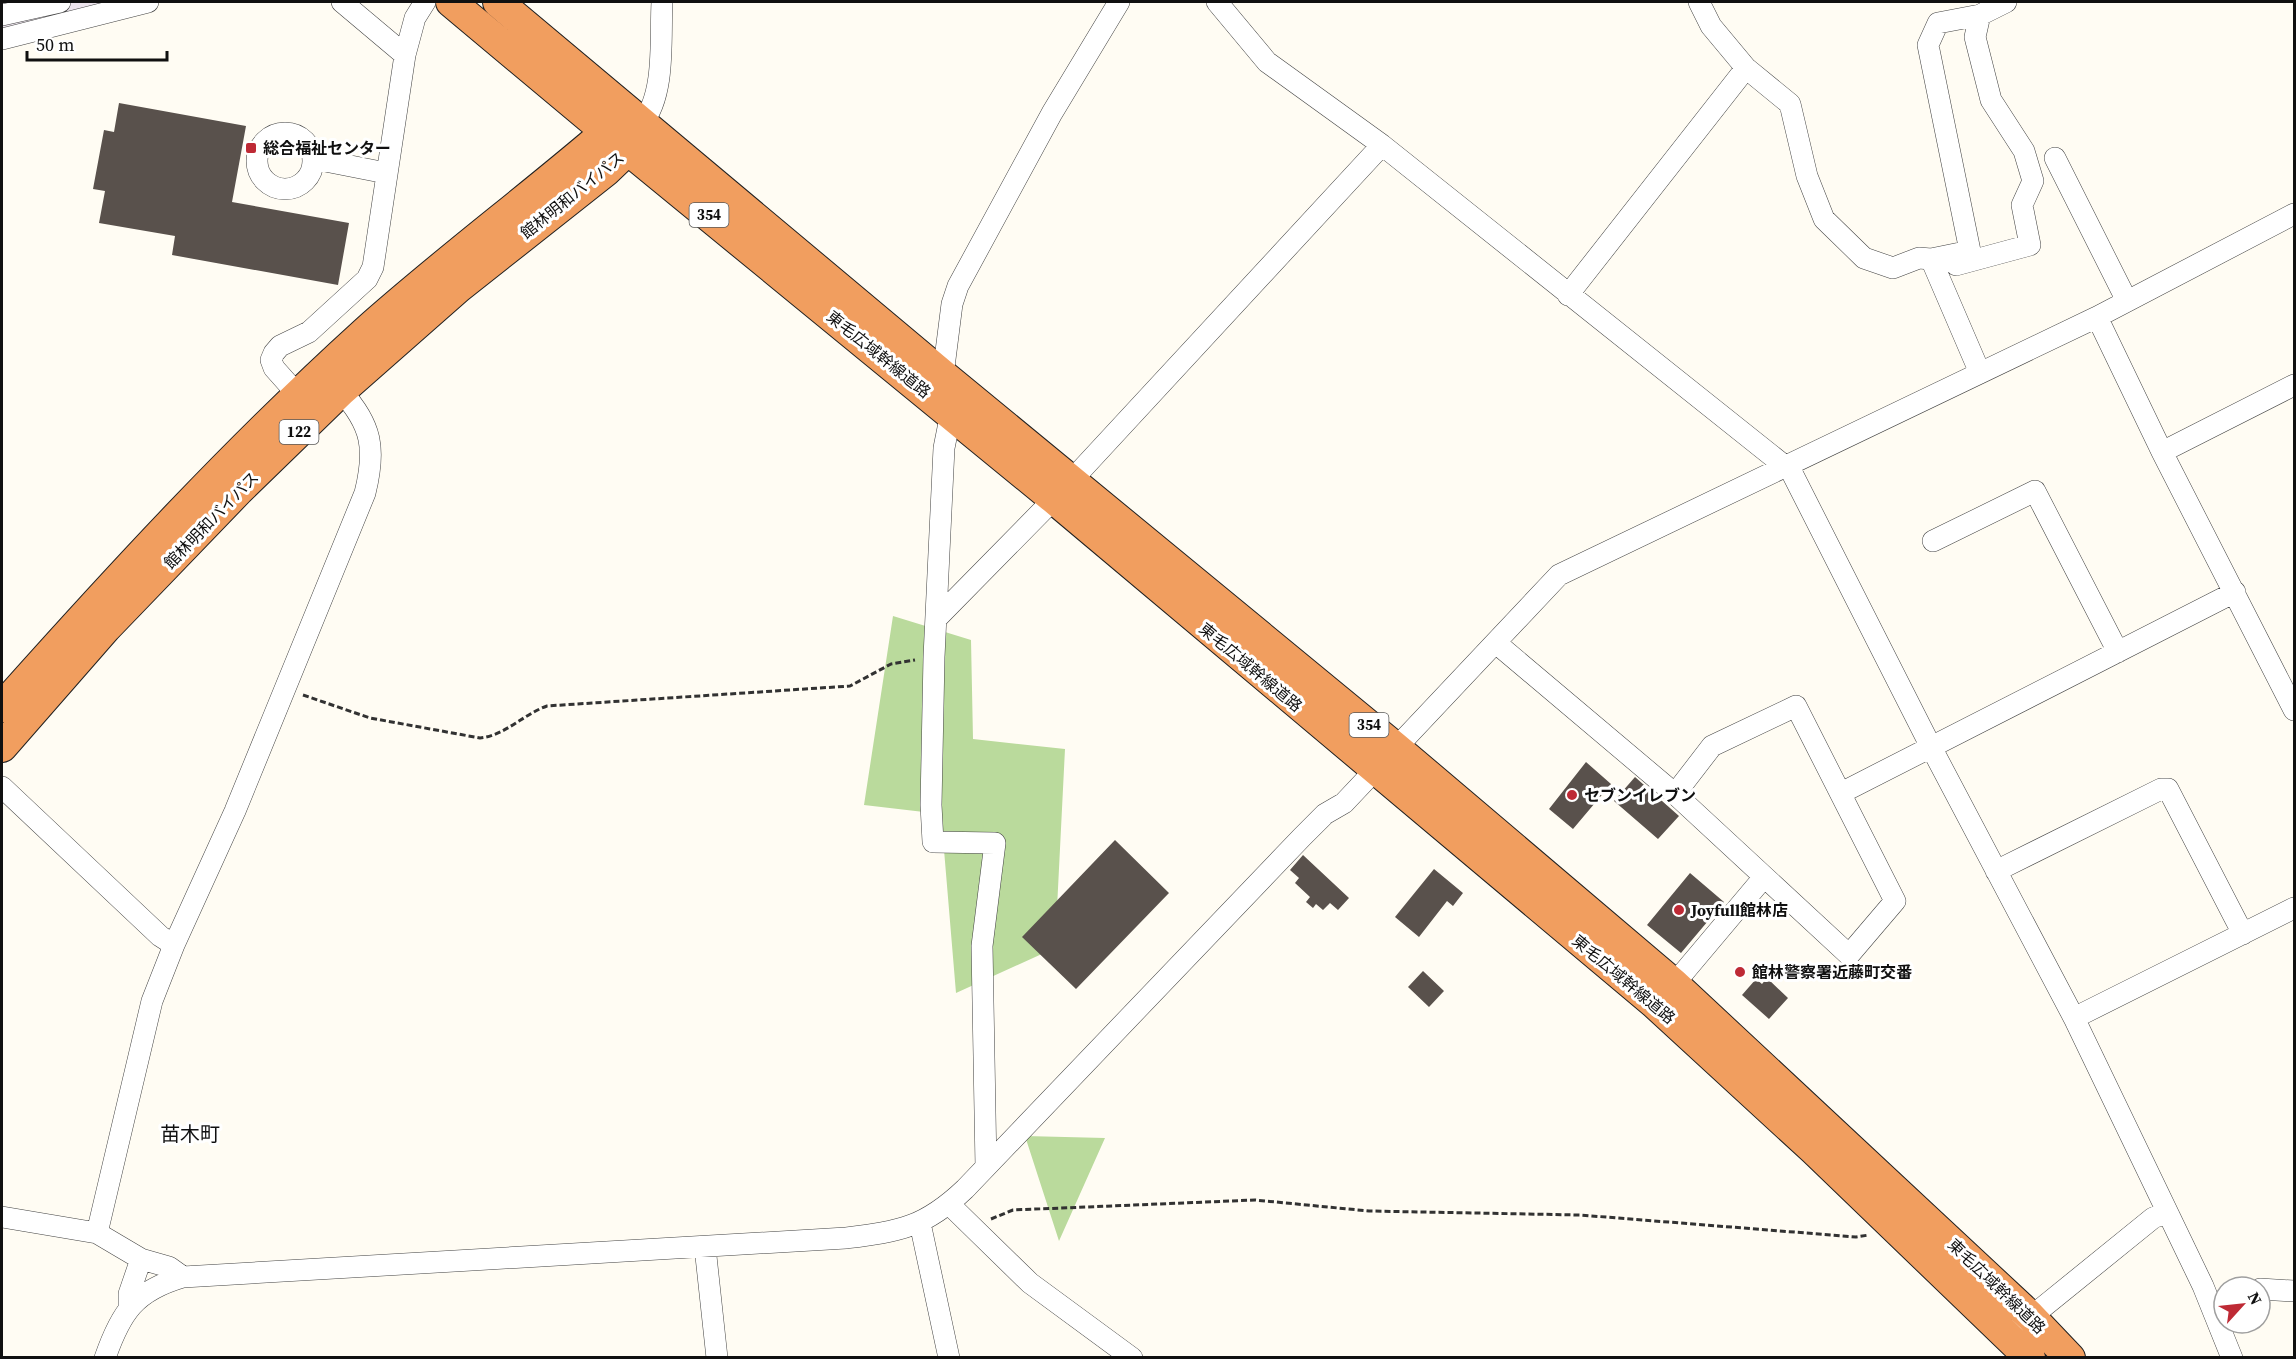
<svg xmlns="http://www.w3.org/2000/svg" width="2296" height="1359" viewBox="0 0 2296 1359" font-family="'Source Serif 4','Noto Sans JP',serif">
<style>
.industrial{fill:#ede5ee}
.forest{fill:#bada9c}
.building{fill:#59514c}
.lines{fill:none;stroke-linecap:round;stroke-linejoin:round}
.minor-casing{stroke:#434343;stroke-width:22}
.highway-casing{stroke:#212121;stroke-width:32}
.path{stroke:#323232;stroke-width:3;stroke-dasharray:6 3;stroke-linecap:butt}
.minor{stroke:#fff;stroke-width:21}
.highway{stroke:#f19e5f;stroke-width:30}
.poi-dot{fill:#be2a35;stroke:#fff;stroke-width:2}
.labels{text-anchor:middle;stroke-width:6;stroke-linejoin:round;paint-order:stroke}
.shield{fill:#fff;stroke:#585858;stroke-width:1.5}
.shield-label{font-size:15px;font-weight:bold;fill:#101010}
.poi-label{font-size:16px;font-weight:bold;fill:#101010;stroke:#fff;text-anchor:start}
.street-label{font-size:16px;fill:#101010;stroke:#fff}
.quarter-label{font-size:20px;fill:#101010;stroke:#fff}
</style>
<rect width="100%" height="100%" fill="#fffcf3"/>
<path class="industrial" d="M2,2H118L2,28Z"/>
<path class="forest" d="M893,616L971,640L973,739L1065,749L1055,948L956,993L941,814L864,805Z
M1025,1136L1105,1138L1059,1241Z"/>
<path class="building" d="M119,103L246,126L232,202L349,223L338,285L172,255L175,236L99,223L105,191L93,189L104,130L114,132Z
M1586,762L1611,784L1573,829L1549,809Z
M1635,777L1679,816L1658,839L1614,801Z
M1115,840L1169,893L1076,989L1022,937Z
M1303,855L1349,898L1338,910L1330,903L1323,910L1316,904L1313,908L1306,902L1310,897L1295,883L1299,878L1290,870Z
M1434,869L1463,893L1453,906L1447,901L1419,937L1395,917Z
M1690,873L1724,902L1681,953L1647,925Z
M1423,971L1444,991L1429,1007L1408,987Z
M1767,978L1788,998L1769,1019L1742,995L1756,979L1762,984Z"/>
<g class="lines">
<defs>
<path id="minor" d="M342,2L405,55
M1217,2L1267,62L1382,145L1791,471L1931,747L2074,1018L2203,1286L2232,1358
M1699,2L1711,26L1746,68L1790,104L1807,176L1824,219L1864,258L1893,268L1919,258L1931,259
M2,15L60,2
M2,39L148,2
M642,123C666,94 660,38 662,2
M257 161a28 28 0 1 1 56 0a28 28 0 1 1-56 0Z
M2055,158L2127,301
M315,159L386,173
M1956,265L2030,245L2022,205L2033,181L2024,151L1991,100L1975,37L1980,15
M1568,295L1746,68
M2097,317L2162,452L2294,710
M1980,373L1931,259L1970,251L1928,45L1938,23L1980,15L2006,2
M943,375L952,304L958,286L1052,113L1119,2
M298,395L274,368L271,360L274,353L280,346L309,332L367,279L373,267L405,55L415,18L425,2
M951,413L944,448L934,657L931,805L933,842L995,843L982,946L986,1167
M2162,452L2294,385
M1071,481L1382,145
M1933,541L2035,491L2118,652
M937,618L1054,499
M1496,643L1675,794L1849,955L1895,901L1796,706L1712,746L1675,794
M2,787L160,936L174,945
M1841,793L2235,592
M1996,871L2161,789H2168L2243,934
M1674,984L1764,877
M2074,1018L2294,908
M949,1204L1030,1283L1132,1358
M2,1217L97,1233L141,1259L169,1267L183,1277
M920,1223L949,1358
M97,1233L152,1001L174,945L235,811L365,493C376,449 372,425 341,391
M705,1247L717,1358
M2260,1289L2294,1291
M129,1306V1294L141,1259
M2021,1325L2153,1218L2167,1212
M105,1358C121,1312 135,1291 183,1277L846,1238C900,1231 924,1228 965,1189L1302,837L1325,814L1344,803L1559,575L2097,317L2294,214"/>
<path id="highway" d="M451,2L628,150L1054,499L1654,1003L1814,1150L2030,1358
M498,2L943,375L1395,747L1674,984L2030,1316L2070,1358
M2,707C118,577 236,449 365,332C443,262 527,200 606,132L625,126
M2,747L106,628L239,490L341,391L458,288L606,171L628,150L637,134"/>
</defs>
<use href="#minor" class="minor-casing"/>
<use href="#highway" class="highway-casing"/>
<path class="path" d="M303,695L370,718L480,738C504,736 524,714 547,706L850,686L891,664L915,660
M991,1219L1013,1210L1255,1200L1369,1211L1580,1215L1856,1237L1869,1235"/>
<use href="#minor" class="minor"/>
<use href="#highway" class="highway"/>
</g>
<g class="poi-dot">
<rect x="245" y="142" width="12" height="12" rx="3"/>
<circle cx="1572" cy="795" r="6"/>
<circle cx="1679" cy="910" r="6"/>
<circle cx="1740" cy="972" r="6"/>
</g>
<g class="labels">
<g class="shield">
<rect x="689.5" y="203" width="39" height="24" rx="4.5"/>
<rect x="279.5" y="420" width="39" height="24" rx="4.5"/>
<rect x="1349.5" y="713" width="39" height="24" rx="4.5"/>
</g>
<g class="shield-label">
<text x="709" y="220">354</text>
<text x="299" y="437">122</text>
<text x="1369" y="730">354</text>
</g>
<g class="poi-label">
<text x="263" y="154">総合福祉センター</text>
<text x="1584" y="801">セブンイレブン</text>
<text x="1691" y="916">Joyfull館林店</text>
<text x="1752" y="978">館林警察署近藤町交番</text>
</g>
<g class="street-label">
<text transform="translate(572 195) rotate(-39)" y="6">館林明和バイパス</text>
<text transform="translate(879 354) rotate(39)" y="6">東毛広域幹線道路</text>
<text transform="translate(211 520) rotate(-46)" y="6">館林明和バイパス</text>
<text transform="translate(1251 667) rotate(40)" y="6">東毛広域幹線道路</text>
<text transform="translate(1624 979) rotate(40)" y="6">東毛広域幹線道路</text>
<text transform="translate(1997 1286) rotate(44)" y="6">東毛広域幹線道路</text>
</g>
<g class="quarter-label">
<text x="190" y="1141">苗木町</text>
</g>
</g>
<rect width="2296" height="1359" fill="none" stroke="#101010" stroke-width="6"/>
<g transform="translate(2242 1305) rotate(63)"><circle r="28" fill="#ffffff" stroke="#9f9f9f" stroke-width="1.5"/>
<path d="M0-4.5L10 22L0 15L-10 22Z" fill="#be2a35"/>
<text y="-9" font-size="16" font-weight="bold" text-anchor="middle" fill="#101010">N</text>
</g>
<path d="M27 51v9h140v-9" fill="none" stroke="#101010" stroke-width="3"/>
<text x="36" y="51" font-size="18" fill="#101010" stroke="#ffffff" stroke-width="4.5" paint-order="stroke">50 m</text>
</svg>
